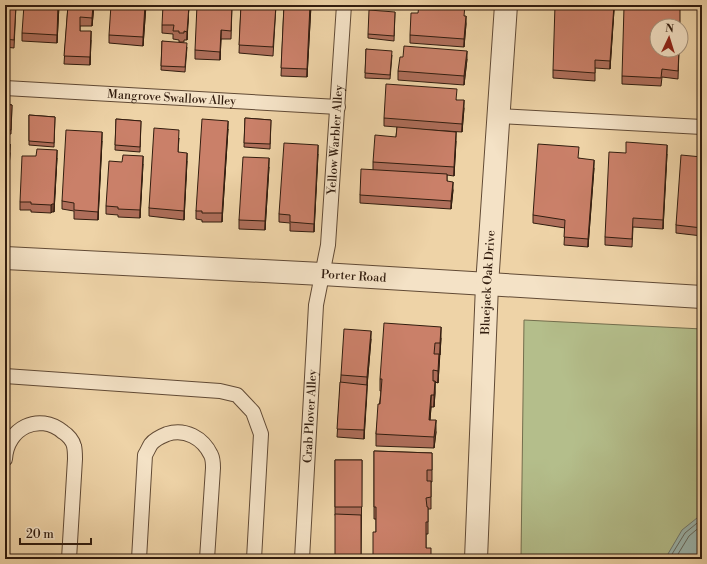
<svg xmlns="http://www.w3.org/2000/svg" width="707" height="564" viewBox="0 0 707 564" font-family="'Libre Bodoni',serif">
<style>
.green{fill:#b4be8b;stroke:#736e4d}
.water{fill:#9bb6af;stroke:#71796f}
.lines{fill:none;stroke-linecap:round;stroke-linejoin:round}
.shore{stroke:#666a5f;stroke-width:1}
.service-casing{stroke:#614a35;stroke-width:16}
.minor-casing{stroke:#614a35;stroke-width:24}
.service{stroke:#f4e2c6;stroke-width:14}
.minor{stroke:#f4e2c6;stroke-width:22}
.wall{fill:#ae6e5a;stroke:#321d0f}
.shaded-wall{fill:#8d5a4a;stroke:#321d0f}
.building{fill:#ca8069;stroke:#321d0f}
.labels{text-anchor:middle;stroke-width:4;stroke-linejoin:round;paint-order:stroke}
.street-label{font-size:12px;fill:#321d0f;stroke:#f4e2c6}
</style>
<rect width="100%" height="100%" fill="#eed3a7"/>
<filter id="stains"><feTurbulence type="fractalNoise" baseFrequency=".005" numOctaves="4"/><feColorMatrix values="0 0 0 0 .2 0 0 0 0 .09 0 0 0 0 .02 0 0 0 .5 -.17"/></filter>
<radialGradient id="worn" r=".72"><stop offset=".6" stop-color="#630" stop-opacity="0"/><stop offset="1" stop-color="#630" stop-opacity=".3"/></radialGradient>
<path class="green" d="M524,320L702,329V559H521Z"/>
<path class="water" d="M702,514V559H665L682,530Z"/>
<g class="lines">
<path class="shore" d="M669,559L685,533L702,519
M675,559L689,536L702,525"/>
<defs>
<g id="service">
<path id="s1" d="M5,88L338,107"/>
<path d="M498,116L702,127"/>
<path d="M5,376L220,391L237,395L253,412L261,434L254,559"/>
<path d="M5,459C7,428 39,412 63,432C68,435 73,441 74,446C75,450 75,455 75,459L69,559"/>
<path d="M139,559L145,455C147,452 149,447 151,444C155,439 162,436 167,434C185,428 203,438 211,455C213,459 213,464 213,468L207,559"/>
<path id="s2" d="M302,559L316,305L328,245L344,5"/>
</g>
<g id="minor">
<path id="s3" d="M5,258L322,274L702,297"/>
<path id="s4" d="M476,559L487,285L506,5"/>
</g>
</defs>
<use href="#service" class="service-casing"/>
<use href="#minor" class="minor-casing"/>
<use href="#service" class="service"/>
<use href="#minor" class="minor"/>
</g>
<path class="wall" d="M5,5H16L14,48L5,47Z
M59,5L57,43L22,41V33Z
M68,5H94L92,26H80V31L91,40L90,65L64,64Z
M146,5L143,46L109,43V35Z
M189,5L187,40H184V42H179V40L173,39V34L162,33V25Z
M232,5L231,39H221L220,60L195,59V50Z
M241,5H276L273,56L239,53Z
M284,5H311L307,77L281,76Z
M614,10L610,69L595,68V81L553,78V70Z
M702,11V33L700,20V12Z
M395,12L394,41L368,38V34Z
M465,16L466,24L464,47L410,43V35Z
M162,41L187,47L185,72L161,70Z
M366,49L392,55L390,79L365,78Z
M679,50L678,79L662,77L661,86L622,84V76Z
M467,59L464,85L398,80V71Z
M457,100L464,108L462,132L415,129L456,141L454,176L447,175V181L453,190L451,209L360,203V195L373,170V162L396,137L397,127L384,126V118Z
M5,104L12,105L11,134H5Z
M29,115L55,117L54,147L29,145Z
M245,118L271,120L270,149L244,147Z
M116,119L141,121L140,152L115,150Z
M228,129L222,222H202V220L196,219V211Z
M179,138L178,152L187,161L184,220L149,216V208Z
M102,141L98,220L74,219V211L62,209V201Z
M5,144L10,153L6,215H5Z
M318,154L314,232L290,231V223L279,222V214Z
M667,154L663,229L633,227L632,247L605,245V237Z
M702,157V236L676,233V225Z
M57,158L54,212H52L51,213L31,212V210H20V202Z
M579,158L594,168L588,247L564,245L565,228L533,223V215Z
M143,164L140,218L118,217V215L106,214V206Z
M269,167L265,230L239,229V220Z
M441,338L438,383L435,382V393L434,407H431L430,420L436,432L434,448L376,446V434L381,391H380V379Z
M371,339L367,386V385L364,439L337,437L341,375Z
M374,451L432,453V482H431V509H428V534H426V548L431,559L376,532V519H374Z
M335,460H362L361,559L335,515Z"/>
<path class="shaded-wall" d="M58,5H59L57,43V35Z
M93,5H94L92,26V18Z
M145,5H146L143,46V37Z
M189,5L187,40V32Z
M310,5H311L307,77V69Z
M614,5V10L610,69V61Z
M466,16V24L464,47V39Z
M221,30V39L220,60V52Z
M91,31V40L90,65V57Z
M467,51V59L464,85V76Z
M464,100V108L462,132V124Z
M228,121V129L222,222V213Z
M102,132V141L98,220V212Z
M456,132V141L454,176V167Z
M10,144V153L6,215V206Z
M318,145V154L314,232V224Z
M667,145V154L663,229V220Z
M57,150V158L54,212V204Z
M187,153V161L184,220V211Z
M143,156V164L140,218V210Z
M269,158V167L265,230V221Z
M594,160V168L588,247V239Z
M453,182V190L451,209V201Z
M52,204V212L51,213V205Z
M441,327V338L440,355V343Z
M371,331V339L367,386V377Z
M439,354V366L438,383V371Z
M435,381V393L434,407V395Z
M367,385V393L364,439V430Z
M431,395V407L429,432V420Z
M436,420V432L434,448V437Z"/>
<path class="building" d="M5,5H16L14,40L5,39Z
M24,5H58L57,35L22,33Z
M68,5H93L92,18L80,17V31H91L90,57L64,56Z
M111,5H145L143,37L109,35Z
M163,5H189L187,32L184,31V33H179V31H173L174,25H162Z
M197,5H232L231,31L221,30L220,52L195,50Z
M241,5H276L273,47L239,45Z
M284,5H310L307,69L281,68Z
M419,5H465L464,16H466L464,39L410,35L411,13H418Z
M555,5H614L610,61L595,60V73L553,70Z
M645,5H680V26H657V50H679L678,71L662,69L661,78L622,76L624,7L645,8Z
M369,10L395,12L394,36L368,34Z
M702,11V25L700,12Z
M162,41L187,43L185,67L161,66Z
M404,46L467,51L464,76L398,71L400,57H403Z
M366,49L392,51L390,75L365,73Z
M386,84L457,89L456,100H464L462,124L384,118Z
M5,104L12,105L11,130H5Z
M29,115L55,117L54,143L29,141Z
M245,118L271,120L270,144L244,143Z
M116,119L141,121L140,147L115,145Z
M202,119L228,121L222,213H202V211H196Z
M397,127L456,132L454,167L373,162L375,135L396,137Z
M154,128L179,130L178,152L187,153L184,211L149,208Z
M66,130L102,132L98,212L74,210V203L62,201Z
M626,142L667,145L663,220L633,218L632,239L605,237L609,152L626,153Z
M284,143L318,145L314,224L290,222V215L279,214Z
M5,144H10L6,206H5Z
M538,144L579,147L578,158L594,160L588,239L564,237L565,220L533,215Z
M37,149L57,150L54,204H52L51,205L31,204V202H20L22,156H36Z
M123,155L143,156L140,210L118,209V207L106,206L109,161L122,162Z
M681,155L702,157V228L676,225Z
M243,157L269,158L265,221L239,220Z
M361,169L447,174V181L453,182L451,201L360,195Z
M384,323L441,327L440,343H435L434,354H439L438,371L433,370V381H435L434,395H431L429,420H436L434,437L376,434L378,404H380L382,379H380Z
M344,329L371,331L367,377L341,375Z
M340,382L367,385L364,430L337,429Z
M374,451L432,453V470H427V481H431V497L426,498L427,507H428V522H426V548H431V559H373V532H376V507H374Z
M335,460H362V507H335Z
M335,514L361,515V559H335Z"/>
<g class="labels">
<g class="street-label">
<text dy="4" stroke="none"><textPath href="#s1" startOffset="167">Mangrove Swallow Alley</textPath></text>
<text dy="4" stroke="none"><textPath href="#s2" startOffset="421">Yellow Warbler Alley</textPath></text>
<text dy="4" stroke="none"><textPath href="#s3" startOffset="349">Porter Road</textPath></text>
<text dy="4" stroke="none"><textPath href="#s4" startOffset="277">Bluejack Oak Drive</textPath></text>
<text dy="4" stroke="none"><textPath href="#s2" startOffset="143">Crab Plover Alley</textPath></text>
</g>
</g>
<rect width="707" height="564" fill="none" stroke="#eed3a7" stroke-width="20"/>
<rect x="6" y="6" width="695" height="552" fill="none" stroke="#321d0f" stroke-width="2"/>
<rect x="10" y="10" width="687" height="544" fill="none" stroke="#321d0f"/>
<g transform="translate(669 38) rotate(4)"><circle r="19" fill="#f4e2c6" stroke="#a6937d"/>
<path d="M0-3L7 15L0 10L-7 15Z" fill="#8f2418"/>
<text y="-6" font-size="11" font-weight="bold" text-anchor="middle" fill="#321d0f">N</text>
</g>
<path d="M20 538v6h71v-6" fill="none" stroke="#321d0f" stroke-width="2"/>
<text x="26" y="538" font-size="12" fill="#321d0f" stroke="#f4e2c6" stroke-width="3" paint-order="stroke">20 m</text>
<rect width="100%" height="100%" filter="url(#stains)"/>
<rect width="100%" height="100%" fill="url(#worn)"/>
</svg>
